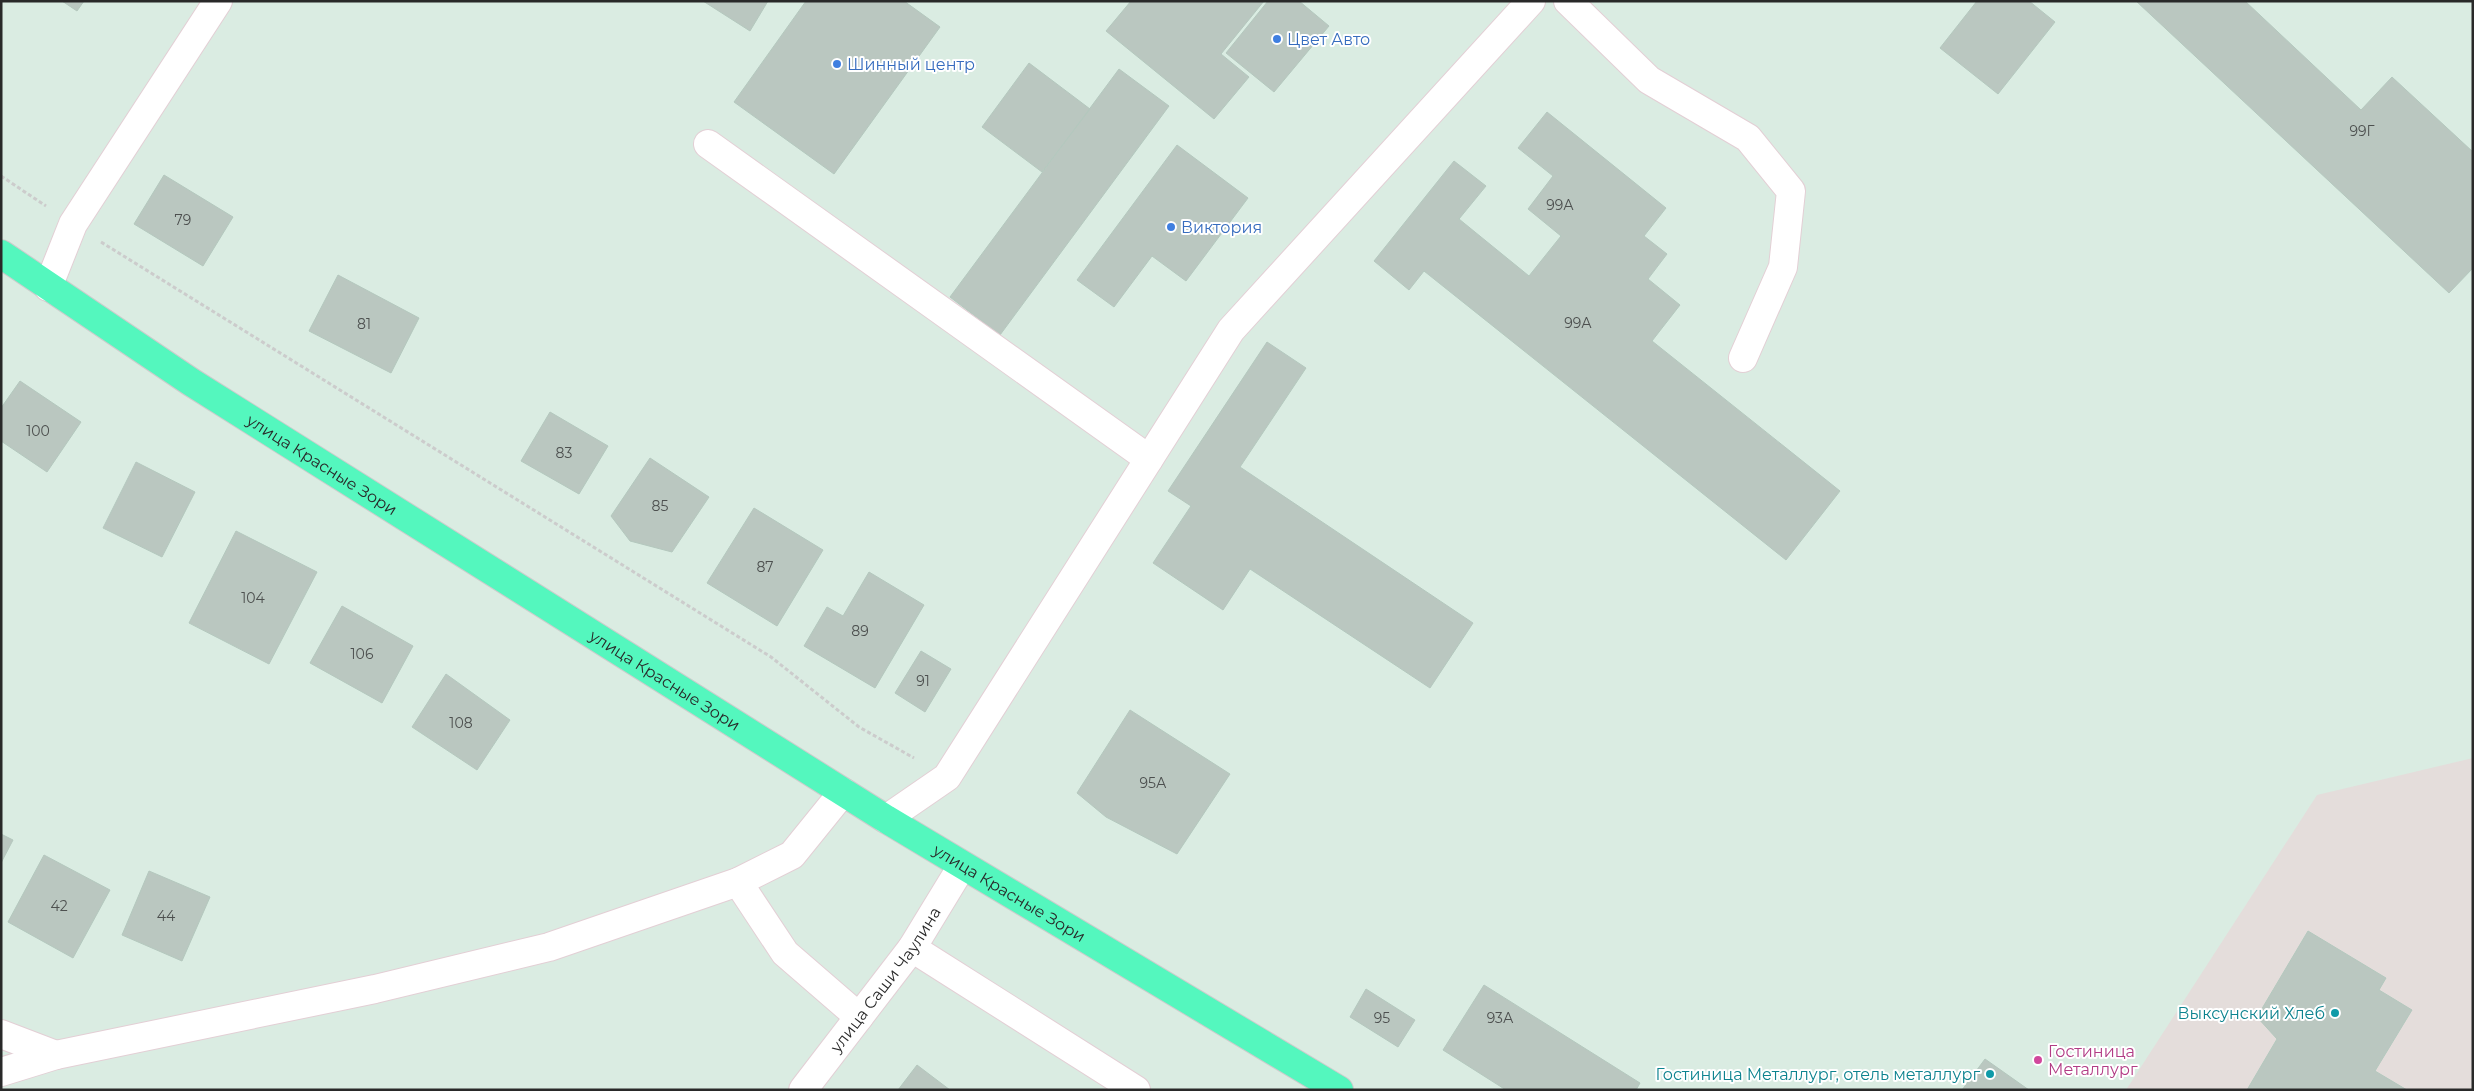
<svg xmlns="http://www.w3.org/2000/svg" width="2474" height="1091" viewBox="0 0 2474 1091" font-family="Montserrat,sans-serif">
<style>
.industrial{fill:#e4dddb}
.building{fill:#bac7c0;stroke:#b4c8be}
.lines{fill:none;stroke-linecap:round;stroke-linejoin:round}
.minor-casing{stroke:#e3cfd5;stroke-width:30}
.major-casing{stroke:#ccc;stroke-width:30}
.path{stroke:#ccc;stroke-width:3;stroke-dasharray:4 2.5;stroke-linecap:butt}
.minor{stroke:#fff;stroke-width:28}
.major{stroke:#54f7be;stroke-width:28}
.shop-dot{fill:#3f7fe0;stroke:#fff;stroke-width:2}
.culture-dot{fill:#0f9aa8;stroke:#fff;stroke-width:2}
.hotel-dot{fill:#d1479c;stroke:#fff;stroke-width:2}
.labels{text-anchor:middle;stroke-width:4;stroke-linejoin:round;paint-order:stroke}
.number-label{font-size:14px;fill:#4d504f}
.shop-label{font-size:16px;fill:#366cbe;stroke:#fff;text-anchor:start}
.street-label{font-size:16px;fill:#292929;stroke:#fff}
.culture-label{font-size:16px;fill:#0d838f;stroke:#fff;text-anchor:end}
.hotel-label{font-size:16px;fill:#b23c85;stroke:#fff;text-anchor:start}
</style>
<rect width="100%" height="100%" fill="#daece2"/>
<path class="industrial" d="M2473,758V1090H2126L2317,795Z"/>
<path class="building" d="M62,1H84L77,11Z
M703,1H768L750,31Z
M806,1H904L940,27L834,174L734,102Z
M1131,1H1264L1221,54L1249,77L1214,119L1106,31Z
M1268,1H1299L1329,26L1274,92L1226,53Z
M1977,1H2029L2055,22L1998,94L1940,48Z
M2136,1H2245L2361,110L2392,77L2473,152V268L2449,293Z
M1029,63L1090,109L1042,172L982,127Z
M1119,69L1169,106L1000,335L950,297Z
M1547,112L1666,208L1644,236L1667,254L1648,279L1680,305L1652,341L1840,491L1786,560L1424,271L1409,290L1374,261L1454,161L1486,186L1459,219L1529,276L1561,236L1528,209L1553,176L1518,148Z
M1177,145L1248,198L1186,281L1152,256L1114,307L1077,280Z
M164,175L233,217L203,266L134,224Z
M338,275L419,318L391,373L309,331Z
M1267,342L1306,368L1240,467L1473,623L1430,688L1250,569L1223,610L1153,563L1191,506L1168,491Z
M20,381L81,422L47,472L1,441V408Z
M550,412L608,446L579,494L521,461Z
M650,458L709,497L672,552L630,541L611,516Z
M136,462L195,492L162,557L103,528Z
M754,508L823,550L777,626L707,583Z
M236,531L317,572L269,664L189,623Z
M869,572L924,605L875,688L804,646L827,607L843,616Z
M342,606L413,646L382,703L310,663Z
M921,651L951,669L925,712L895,693Z
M446,674L510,720L477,770L412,727Z
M1130,710L1230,774L1177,854L1106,817L1077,793Z
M1,834L13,840L1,863Z
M44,855L110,890L73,958L8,922Z
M149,871L210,897L182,961L122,935Z
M2308,931L2386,978L2379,990L2412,1010L2375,1071L2407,1090H2247L2277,1039L2257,1017Z
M1484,985L1640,1083L1636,1090H1506L1443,1050Z
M1366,989L1415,1020L1398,1047L1350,1017Z
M1985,1059L2029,1090H1962Z
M917,1065L950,1090H898Z"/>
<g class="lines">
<defs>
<g id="minor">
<path d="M1568,1L1649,80L1748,138L1791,191L1783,267L1743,358"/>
<path d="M708,144L1149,459"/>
<path d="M48,287L73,224L218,1"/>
<path d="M886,819L947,777L1231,330L1531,1"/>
<path d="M738,882L785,953L859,1017"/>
<path d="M912,948L1136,1090"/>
<path d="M1,1034L56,1055"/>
<path d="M1,1072L56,1055L375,989L549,947L738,882L792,855L843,792"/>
<path id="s1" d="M803,1090L912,948L962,866"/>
</g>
<g id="major">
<path id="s2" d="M1,254L191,382L886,819L1339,1090"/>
</g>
</defs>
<use href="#minor" class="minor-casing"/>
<use href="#major" class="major-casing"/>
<path class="path" d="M1,176L46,206
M101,242L771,657L859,727L914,758"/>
<use href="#minor" class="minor"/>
<use href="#major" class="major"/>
</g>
<g class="shop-dot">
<circle cx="1277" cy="39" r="5"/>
<circle cx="837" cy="64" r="5"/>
<circle cx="1171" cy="227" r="5"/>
</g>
<g class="culture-dot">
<circle cx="2335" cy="1013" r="5"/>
<circle cx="1990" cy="1074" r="5"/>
</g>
<circle class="hotel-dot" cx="2038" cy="1060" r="5"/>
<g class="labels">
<g class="number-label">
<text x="2362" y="136">99Г</text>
<text x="1560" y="210">99А</text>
<text x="183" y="225">79</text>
<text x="1578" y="328">99А</text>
<text x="364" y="329">81</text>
<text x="38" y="436">100</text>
<text x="564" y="458">83</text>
<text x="660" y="511">85</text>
<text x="765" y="572">87</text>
<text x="253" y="603">104</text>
<text x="860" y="636">89</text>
<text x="362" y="659">106</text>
<text x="923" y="686">91</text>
<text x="461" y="728">108</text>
<text x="1153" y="788">95А</text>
<text x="59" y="911">42</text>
<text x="166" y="921">44</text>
<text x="1382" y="1023">95</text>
<text x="1500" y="1023">93А</text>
</g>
<g class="shop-label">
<text x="1287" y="45">Цвет Авто</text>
<text x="847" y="70">Шинный центр</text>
<text x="1181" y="233">Виктория</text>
</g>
<g class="street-label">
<text dy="6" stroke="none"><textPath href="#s2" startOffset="384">улица Красные Зори</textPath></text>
<text dy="6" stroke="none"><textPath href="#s2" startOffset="789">улица Красные Зори</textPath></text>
<text dy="6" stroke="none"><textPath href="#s2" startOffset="1194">улица Красные Зори</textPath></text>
<text dy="6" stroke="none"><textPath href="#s1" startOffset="138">улица Саши Чаулина</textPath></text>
</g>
<g class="culture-label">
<text x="2325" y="1019">Выксунский Хлеб</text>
<text x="1980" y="1080">Гостиница Металлург, отель металлург</text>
</g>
<g class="hotel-label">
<text x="2048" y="1057">Гостиница<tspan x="2048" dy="18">Металлург</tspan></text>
</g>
</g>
<rect width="2474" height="1091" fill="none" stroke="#292929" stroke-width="5"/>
</svg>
